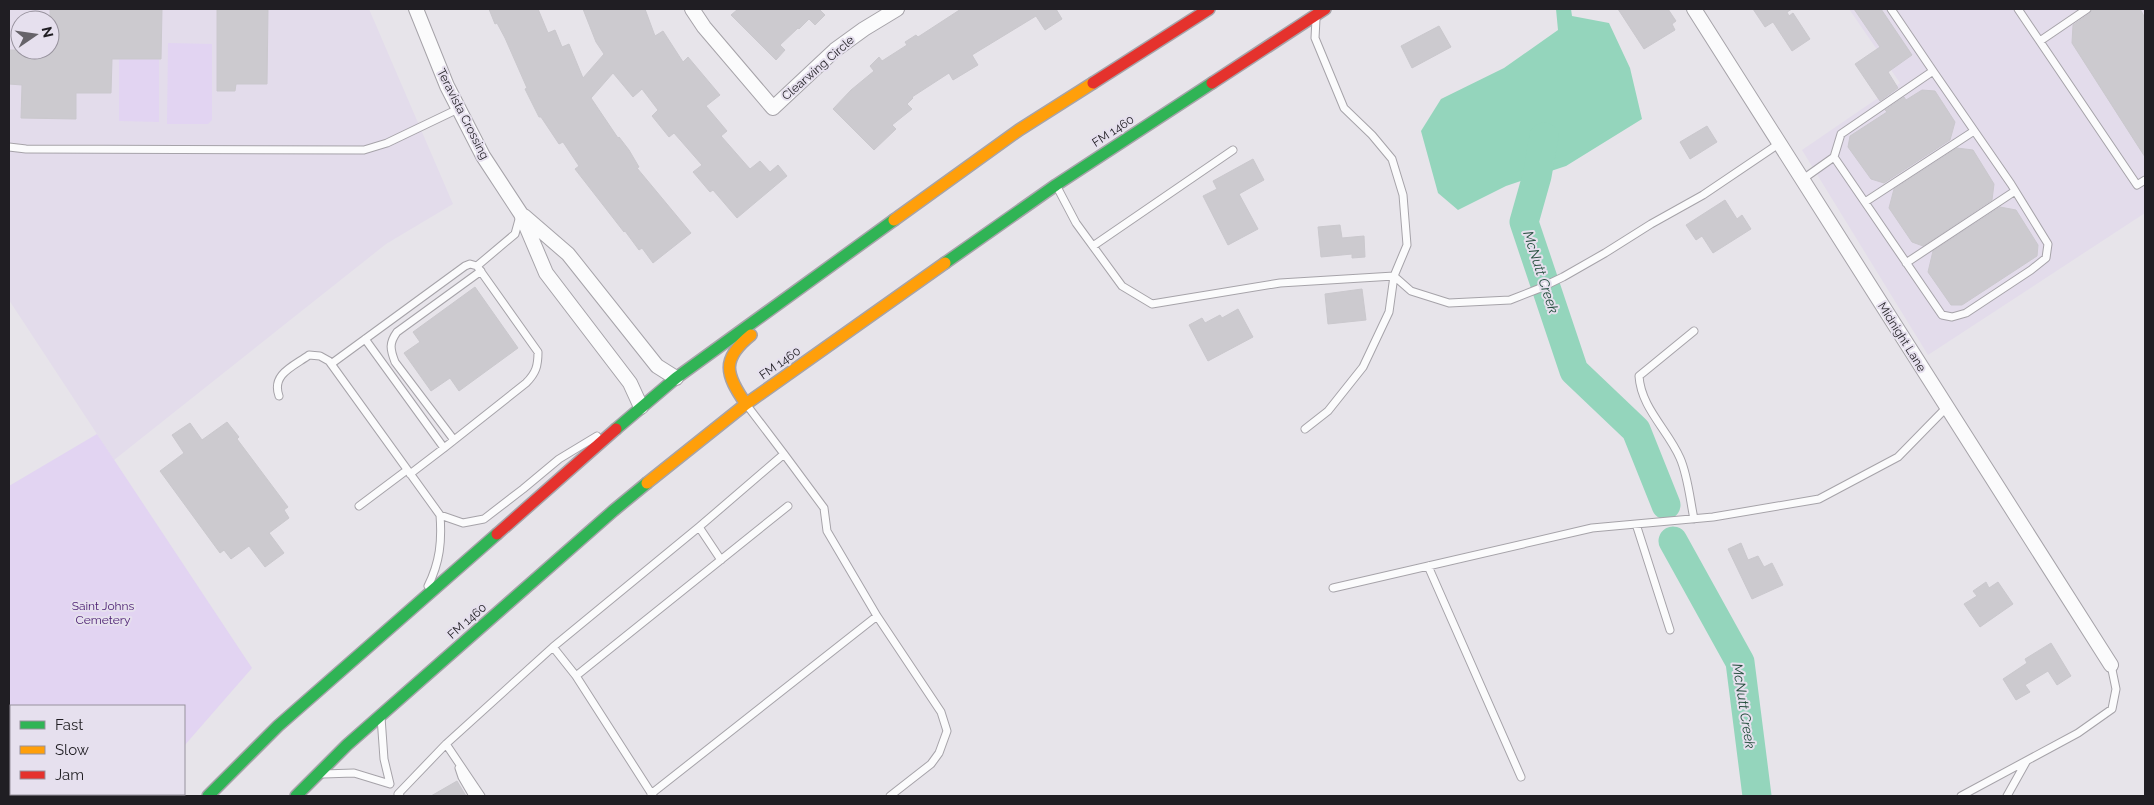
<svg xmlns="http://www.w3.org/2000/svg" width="2154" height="805" viewBox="0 0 2154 805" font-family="Raleway,sans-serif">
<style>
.built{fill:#e3dceb;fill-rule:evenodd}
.green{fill:#e2d4f2}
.water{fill:#94d5bc}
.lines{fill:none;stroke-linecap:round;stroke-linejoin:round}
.river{stroke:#94d5bc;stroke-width:29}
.building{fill:#cccacf;stroke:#cac8cd}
.lane-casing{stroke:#a6a3a9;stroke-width:9}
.street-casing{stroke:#a6a3a9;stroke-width:16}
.fast-casing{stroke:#a6a3a9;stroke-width:14}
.slow-casing{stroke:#a6a3a9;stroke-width:14}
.jam-casing{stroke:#a6a3a9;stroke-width:14}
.lane{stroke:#fbfbfc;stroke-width:7}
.street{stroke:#fbfbfc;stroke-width:14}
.fast{stroke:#30b455;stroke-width:11}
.slow{stroke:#ff9f0a;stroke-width:11}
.jam{stroke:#e5322d;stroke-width:11}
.labels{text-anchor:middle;stroke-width:4;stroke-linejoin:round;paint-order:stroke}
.street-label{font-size:12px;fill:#201e23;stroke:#e6e0ee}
.park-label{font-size:12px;fill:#4d2173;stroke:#e6e0ee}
.water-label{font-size:14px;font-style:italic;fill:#234d3c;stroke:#e6e0ee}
</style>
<rect width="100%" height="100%" fill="#e7e4ea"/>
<path class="built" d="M9,9H369L453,204L386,244L114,460L9,300ZM20,20H50V50H20Z
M1849,9H2145V213L1928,355L1802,150L1900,83Z"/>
<path class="green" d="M168,43L212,44V120L208,124H167Z
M119,59H159V122L119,121Z
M97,434L252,668L184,746V706H11V708L9,705V486Z
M67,794H141L139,796H69Z"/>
<path class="water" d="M1556,9H1571L1572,16L1609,23L1630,68L1642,119L1566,166L1506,186L1458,210L1438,193L1421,131L1441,99L1504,68L1558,30Z"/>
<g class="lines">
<path class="river" d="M1544,137L1537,176L1524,222L1574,371L1636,430L1666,505
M1673,541L1740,662L1757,796"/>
</g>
<path class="building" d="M50,9H162L161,59H112L111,93H76V119L21,118L22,85L9,84V50H50Z
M217,9H268L267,84H236L235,91H217Z
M489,9H538L548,33L555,30L562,47L569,44L583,78L604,54L596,42L583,9H645L655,36L663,31L683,62L688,57L720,95L706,106L727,131L721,136L750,169L760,161L770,172L778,165L787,176L737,218L713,190L710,192L693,172L702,165L674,133L669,137L652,116L658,110L642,89L633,97L613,73L591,98L618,138L619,137L629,150L639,167L637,168L691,233L653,263L642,248L639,250L625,231L624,232L575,169L579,166L563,142L559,144L541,117H539L525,89L527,88L505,38L497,23L495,24Z
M738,9H819L825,15L815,25L809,19L799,29L798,28L780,45L785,50L776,60L731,15Z
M961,9H1056L1062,19L1045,30L1036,16L972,55L978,65L953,80L949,73L912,97L913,98L907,104L912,109L892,125L896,129L874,150L833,109L851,90L874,71L870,66L879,57L882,61L907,45L905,42L916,35L918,37Z
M1618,9H1668L1676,21L1672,24L1675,30L1644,49Z
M1753,9H1792L1787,12L1789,16L1793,13L1810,39L1792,51L1773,22L1765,27Z
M1854,9H1881L1912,55L1888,72L1898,88L1880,101L1855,64L1880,47Z
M2092,9H2140L2145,18V157L2072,43L2073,25L2090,13Z
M1439,26L1451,47L1412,68L1401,46Z
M1922,90L1935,91L1955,122L1950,140L1884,183L1871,179L1848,147L1850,136L1887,112L1885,110L1904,97L1906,100Z
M1707,126L1717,142L1690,159L1680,142Z
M1957,148L1973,150L1994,184L1992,200L1923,246L1912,242L1889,208L1894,189Z
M1253,159L1264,180L1239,194L1258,229L1228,245L1203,196L1217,189L1213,181Z
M1725,200L1737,219L1742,215L1751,229L1713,253L1702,236L1696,240L1686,225Z
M2000,207L2016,210L2038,245L2037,256L1962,305H1951L1928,272L1933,251Z
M1340,225L1342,238L1364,236L1365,257L1352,258V254L1321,257L1318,227Z
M475,287L518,348L459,391L450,378L431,391L404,353L420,342L413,332Z
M1362,289L1366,320L1328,324L1325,294Z
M1238,309L1253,337L1208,361L1189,325L1202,318L1205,323L1220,315L1222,318Z
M227,422L239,437L237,439L288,507L284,510L289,518L269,533L284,553L265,567L249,546L231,559L224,550L220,553L160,471L184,453L172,435L190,423L202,440Z
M1741,543L1748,560L1758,556L1764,567L1772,563L1783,585L1752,599L1728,549Z
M1986,582L1989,588L1998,582L2013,604L1980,627L1964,604L1977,596L1973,591Z
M2051,643L2071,676L2057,685L2048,671L2025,685L2030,692L2016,700L2003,679L2027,663L2025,659Z
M457,781L466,796H431Z"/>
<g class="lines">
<defs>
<path id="lane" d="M2018,9L2137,185L2145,180
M2040,41L2087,9
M9,147L26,149L364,150L387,143L458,109
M1834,157L1942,315L1952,317L1966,313L2031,270L2046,258L2048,244L2011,184L1933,71
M1803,179L1834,157L1841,134L1933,71L1891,9
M1056,185L1076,223L1122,286L1152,304L1280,283L1394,276L1411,291L1449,303L1510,300L1538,289L1563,277L1605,253L1651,224L1703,195L1780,143
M1865,202L1974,131
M1093,246L1233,150
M1906,263L2015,191
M1694,331L1639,376C1641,408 1668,430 1680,458C1688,476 1690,500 1694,519
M365,339L444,448L526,383C536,373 538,366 538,352L477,266
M331,364L465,266L470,264L477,266L515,234L520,216
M279,396C271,374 294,366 309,355L320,356L329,361L440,515C442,541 440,562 428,586
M1305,429L1328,411L1363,367L1389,312L1394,276L1407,245L1403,195L1392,159L1372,135L1344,108L1315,38L1316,19
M454,440L395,362C390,349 389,343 397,332L481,271
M784,454L824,508L827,531L877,616L941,712L947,731L939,753L931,764L890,796
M410,474L444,448
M359,506L407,470
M440,515L463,523L484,519L523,489L559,459L597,436
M1636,524L1670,630
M699,527L721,560
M1428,566L1521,777
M1333,588L1592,528L1713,517L1819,499L1898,457L1946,408
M576,676L788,506
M446,744L481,796
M459,768L462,777L473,796
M323,774L354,773L390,784L384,759L381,717
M651,794L877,616
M400,796L398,794L446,744L553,647
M653,796L576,676L553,647L699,527L784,454L746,404
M1961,796L2078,733L2112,709L2116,689L2111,665
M2007,796L2026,762"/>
<path id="street" d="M416,9L447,86L483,156L521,214L546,273L630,383L641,407
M692,9L704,27L773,108L835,50L864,29L897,9
M1694,9L2111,665
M524,216L568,254L657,366L676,378"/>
<path id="fast" d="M945,263L1056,185L1212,83
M616,429L676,378L894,220
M208,796L278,726L497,534
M296,796L347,745L613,511L647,483"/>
<path id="slow" d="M894,220L1019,130L1093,83
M746,404C725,374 721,359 751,335
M647,483L746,404L945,263"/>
<path id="jam" d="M1093,83L1209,9
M1212,83L1325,9
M497,534L616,429"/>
</defs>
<use href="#lane" class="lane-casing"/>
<use href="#street" class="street-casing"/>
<use href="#fast" class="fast-casing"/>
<use href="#slow" class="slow-casing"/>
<use href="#jam" class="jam-casing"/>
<use href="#lane" class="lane"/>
<use href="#street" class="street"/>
<use href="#fast" class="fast"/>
<use href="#slow" class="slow"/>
<use href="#jam" class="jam"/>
</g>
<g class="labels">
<g class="street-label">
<text transform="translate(818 68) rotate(-41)" y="4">Clearwing Circle</text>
<text transform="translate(463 114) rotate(63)" y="4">Teravista Crossing</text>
<text transform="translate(1113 131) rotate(-33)" y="4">FM 1460</text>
<text transform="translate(1902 337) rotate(58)" y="4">Midnight Lane</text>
<text transform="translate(780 363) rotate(-35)" y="4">FM 1460</text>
<text transform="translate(467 621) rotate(-41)" y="4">FM 1460</text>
</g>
<g class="park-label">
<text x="103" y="610">Saint Johns<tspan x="103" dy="14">Cemetery</tspan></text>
</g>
<g class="water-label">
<text transform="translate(1541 272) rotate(72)" y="5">McNutt Creek</text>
<text transform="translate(1744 706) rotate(81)" y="5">McNutt Creek</text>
</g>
</g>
<rect width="2154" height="805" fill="none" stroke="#201e23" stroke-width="20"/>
<rect x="10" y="705" width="175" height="90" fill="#e6e0ee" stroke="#97929d"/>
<rect x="20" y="721" width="25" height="8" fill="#30b455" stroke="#97929d"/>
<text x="55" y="730" font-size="15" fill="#201e23">Fast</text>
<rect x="20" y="746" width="25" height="8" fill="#ff9f0a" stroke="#97929d"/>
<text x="55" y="755" font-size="15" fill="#201e23">Slow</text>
<rect x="20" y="771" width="25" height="8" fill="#e5322d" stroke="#97929d"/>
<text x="55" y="780" font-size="15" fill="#201e23">Jam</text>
<g transform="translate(35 35) rotate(77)"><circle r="24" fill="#e6e0ee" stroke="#97929d"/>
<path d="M0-4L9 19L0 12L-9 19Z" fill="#666369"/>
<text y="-8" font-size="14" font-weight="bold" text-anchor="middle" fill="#201e23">N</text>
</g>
</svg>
